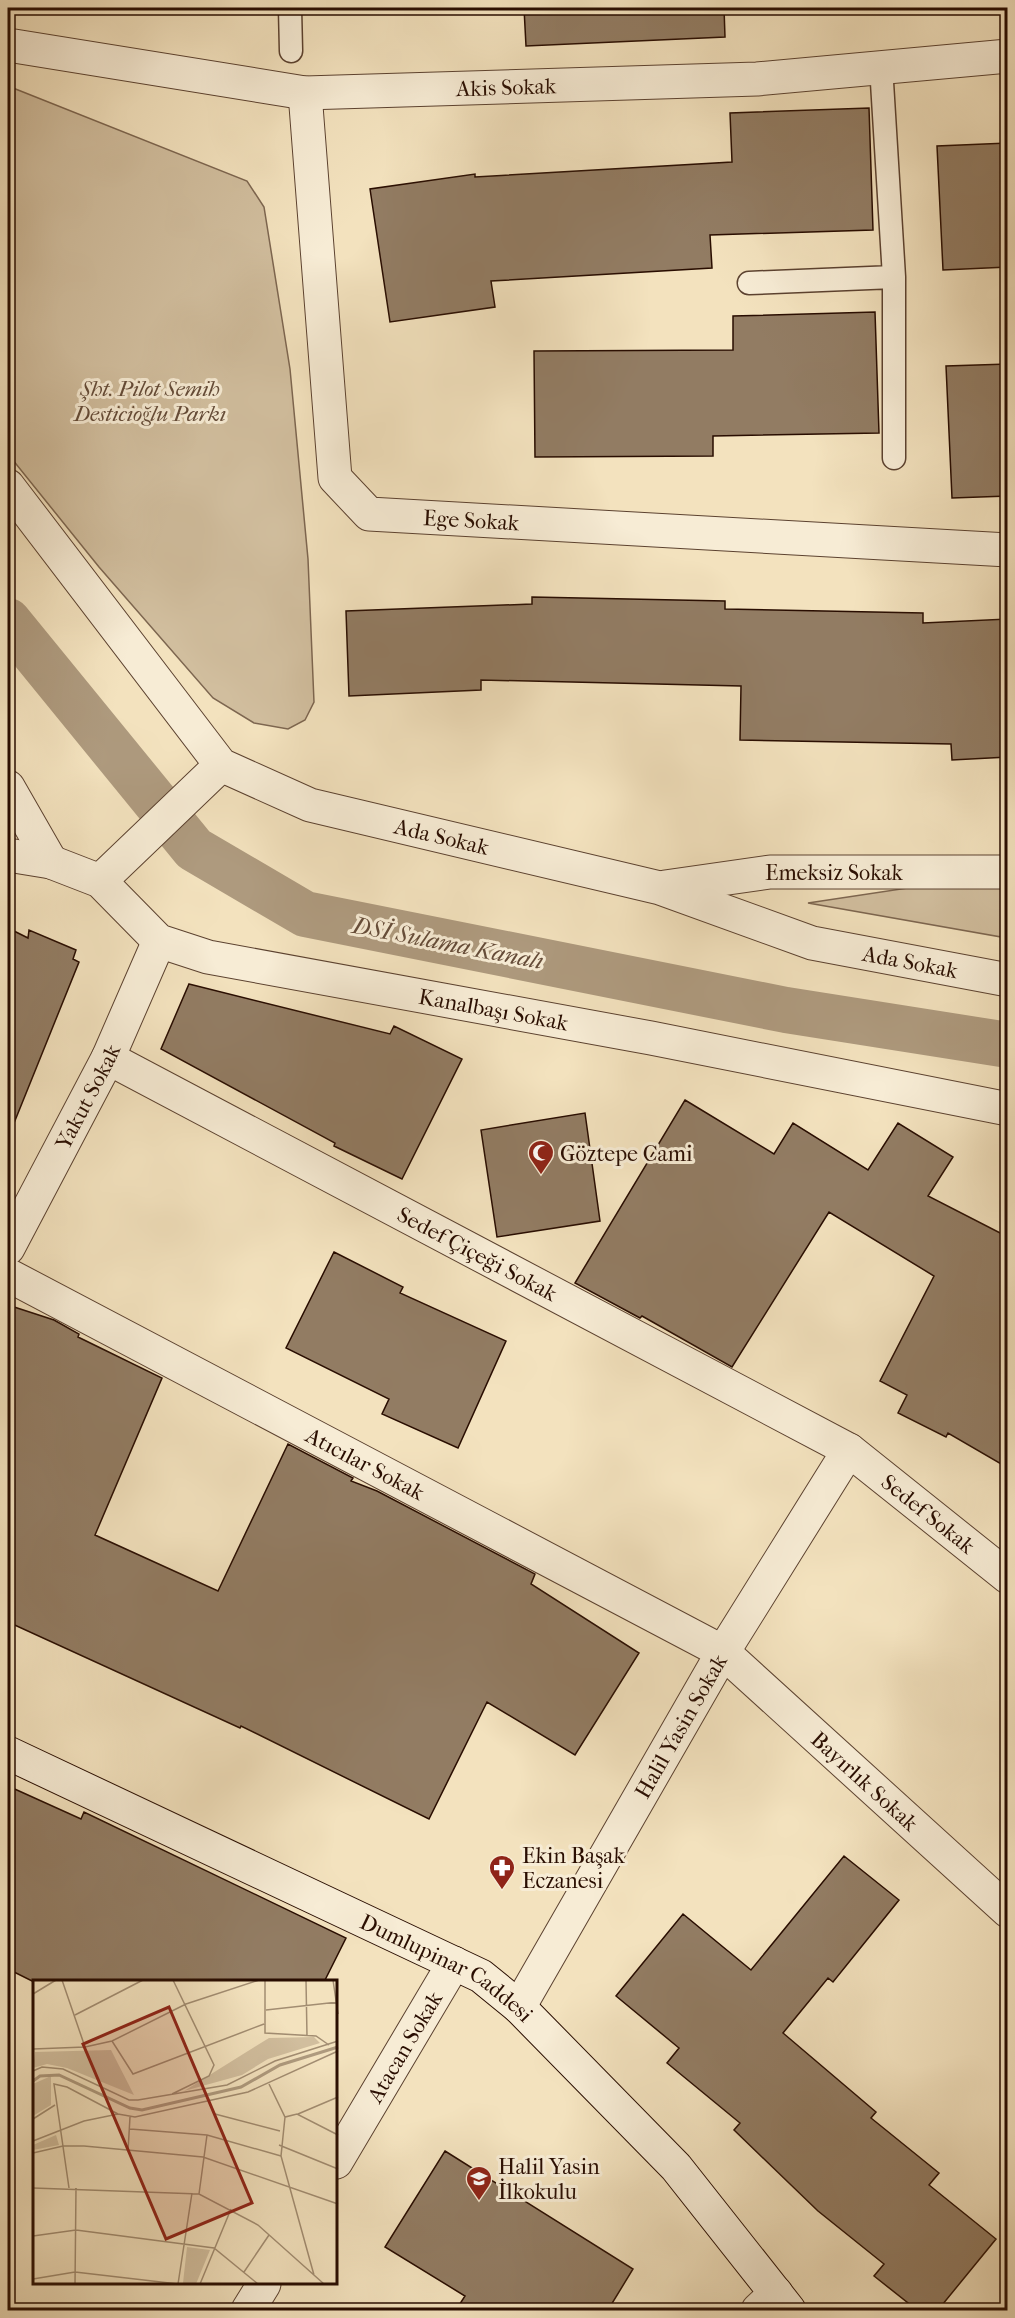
<svg xmlns="http://www.w3.org/2000/svg" width="1015" height="2318" viewBox="0 0 1015 2318" font-family="'IM FELL French Canon',serif">
<style>
.green{fill:#d1be9e;stroke:#7d6650;stroke-width:1.5}
.lines{fill:none;stroke-linecap:round;stroke-linejoin:round}
.canal{stroke:#ae9a7e;stroke-width:46}
.building{fill:#927c63;stroke:#290d01;stroke-width:1.5}
.service-casing{stroke:#5c4230;stroke-width:25}
.minor-casing{stroke:#5c4230;stroke-width:35}
.secondary-casing{stroke:#290d01;stroke-width:35}
.service{stroke:#f7ecd5;stroke-width:22}
.minor{stroke:#f7ecd5;stroke-width:33}
.secondary{stroke:#f7ecd5;stroke-width:33}
.labels{text-anchor:middle;stroke-width:6;stroke-linejoin:round;paint-order:stroke}
.street-label{font-size:22px;fill:#290d01;stroke:#f7ecd5}
.park-label{font-size:22px;font-style:italic;fill:#644b38;stroke:#f7ecd5}
.poi-label{font-size:22px;fill:#290d01;stroke:#f7ecd5;text-anchor:start}
.water-label{font-size:24px;font-style:italic;fill:#654c39;stroke:#f7ecd5}
.inset-river{fill:none;stroke:#ae9a7e;stroke-width:3}
.inset-road{fill:none;stroke:#a28d72;stroke-width:1.5}
.view{fill:#8f2418;fill-opacity:0.15;stroke:#8f2418;stroke-width:3}
.inset-edge{fill:none;stroke:#290d01;stroke-width:3}
</style>
<rect width="100%" height="100%" fill="#f3e2be"/>
<filter id="stains"><feTurbulence type="fractalNoise" baseFrequency=".00333" numOctaves="4"/><feColorMatrix values="0 0 0 0 .2 0 0 0 0 .09 0 0 0 0 .02 0 0 0 .5 -.17"/></filter>
<radialGradient id="worn" r=".72"><stop offset=".6" stop-color="#630" stop-opacity="0"/><stop offset="1" stop-color="#630" stop-opacity=".3"/></radialGradient>
<path class="green" d="M8,86L247,181L264,207L290,369L308,559L314,702L305,720L288,729L254,723L213,698L99,567L8,454Z
M1007,873V938L808,903Z"/>
<g class="lines">
<path class="canal" d="M8,621L194,849L305,914L786,1010L1008,1045"/>
</g>
<path class="building" d="M524,8H724L725,37L526,46Z
M869,108L873,230L710,235L712,268L491,281L495,307L390,322L370,189L475,174V177L732,162L730,113Z
M1008,143V267L943,270L937,146Z
M875,312L879,433L713,436V456L535,457L534,351L733,350V316Z
M1008,364V496L952,498L946,366Z
M532,597L725,601V609L923,613V623L1008,619V757L952,760L951,744L740,740L741,686L481,680V690L349,696L346,611L532,604Z
M8,928L28,938L29,930L76,950L73,959L79,962L10,1133L8,1132Z
M189,984L390,1034L394,1026L462,1059L402,1179L334,1146L335,1143L161,1049Z
M685,1100L774,1154L793,1123L868,1170L898,1123L953,1157L928,1196L1008,1237V1468L948,1433L946,1437L898,1413L907,1395L880,1381L934,1276L829,1212L732,1367L642,1316L640,1318L575,1283Z
M585,1113L600,1221L497,1237L481,1130Z
M334,1252L403,1287L400,1293L506,1341L458,1448L382,1414L389,1399L286,1348Z
M8,1305L54,1320L79,1334L78,1337L162,1378L95,1535L218,1591L288,1444L353,1478L351,1481L377,1491L535,1574L531,1584L639,1653L575,1755L487,1702L429,1819L241,1726L240,1728L8,1622Z
M8,1786L81,1819L84,1812L346,1938L324,1982H34L8,1969Z
M844,1856L899,1900L833,1982L828,1978L783,2033L876,2112L871,2118L939,2173L929,2185L996,2239L938,2310H917L874,2276L884,2264L818,2211L734,2130L740,2123L667,2063L679,2048L616,1996L683,1914L751,1970Z
M445,2151L633,2269L608,2310H456L465,2296L385,2247Z"/>
<g class="lines">
<defs>
<path id="service" d="M290,8L291,51
M881,66L894,277V458
M749,283L894,277"/>
<g id="minor">
<path id="s1" d="M8,45L305,93L757,79L1008,56"/>
<path id="s2" d="M305,93L335,478L369,514L1008,550"/>
<path id="s3" d="M8,486L221,765L310,805L660,888L812,943L1008,980"/>
<path d="M8,787L51,862"/>
<path id="s4" d="M8,855L51,862L100,881L159,941L208,957L651,1038L1008,1109"/>
<path d="M100,881L221,765"/>
<path id="s5" d="M665,887L770,872H1008"/>
<path id="s6" d="M108,1058L849,1450L1008,1577"/>
<path id="s7" d="M8,1248L108,1058L159,941"/>
<path id="s8" d="M8,1275L723,1652L1008,1911"/>
<path id="s9" d="M519,2007L723,1652L849,1450"/>
<path id="s10" d="M336,2162L454,1963"/>
<path d="M248,2310L264,2284"/>
<path d="M758,2310L776,2293"/>
</g>
<g id="secondary">
<path id="s11" d="M8,1753L481,1976L519,2007L676,2167L789,2310"/>
</g>
</defs>
<use href="#service" class="service-casing"/>
<use href="#minor" class="minor-casing"/>
<use href="#secondary" class="secondary-casing"/>
<use href="#service" class="service"/>
<use href="#minor" class="minor"/>
<use href="#secondary" class="secondary"/>
</g>
<defs>
<symbol id="mosque-pin" viewBox="-11 -11 22 30"><path d="M0 17L-7.5 6A9.5 9.5 0 1 1 7.5 6Z" fill="#8f2418" stroke="#f7ecd5"/><path d="M3.5-4.9A6 6 0 1 0 3.5 4.9A5 5 0 1 1 3.5-4.9Z" fill="#fff"/></symbol>
<symbol id="pharmacy-pin" viewBox="-11 -11 22 30"><path d="M0 17L-7.5 6A9.5 9.5 0 1 1 7.5 6Z" fill="#8f2418" stroke="#f7ecd5"/><path d="M-2-6h4v4h4v4h-4v4h-4v-4h-4v-4h4Z" fill="#fff"/></symbol>
<symbol id="school-pin" viewBox="-11 -11 22 30"><path d="M0 17L-7.5 6A9.5 9.5 0 1 1 7.5 6Z" fill="#8f2418" stroke="#f7ecd5"/><path d="M0-5L7-2L0 1L-7-2ZM-4 1L0 2.5L4 1V4Q0 6-4 4Z" fill="#fff"/></symbol>
</defs>
<g fill-rule="evenodd">
<use href="#mosque-pin" x="526" y="1138" width="30" height="40"/>
<use href="#pharmacy-pin" x="487" y="1853" width="30" height="40"/>
<use href="#school-pin" x="464" y="2164" width="30" height="40"/>
</g>
<g class="labels">
<g class="street-label">
<text dy="8" stroke="none"><textPath href="#s1" startOffset="502">Akis Sokak</textPath></text>
<text dy="8" stroke="none"><textPath href="#s2" startOffset="538">Ege Sokak</textPath></text>
<text dy="8" stroke="none"><textPath href="#s3" startOffset="584">Ada Sokak</textPath></text>
<text dy="8" stroke="none"><textPath href="#s5" startOffset="170">Emeksiz Sokak</textPath></text>
<text dy="8" stroke="none"><textPath href="#s3" startOffset="1070">Ada Sokak</textPath></text>
<text dy="8" stroke="none"><textPath href="#s4" startOffset="522">Kanalbaşı Sokak</textPath></text>
<text dy="8" stroke="none"><textPath href="#s7" startOffset="171">Yakut Sokak</textPath></text>
<text dy="8" stroke="none"><textPath href="#s6" startOffset="418">Sedef Çiçeği Sokak</textPath></text>
<text dy="8" stroke="none"><textPath href="#s8" startOffset="404">Atıcılar Sokak</textPath></text>
<text dy="8" stroke="none"><textPath href="#s6" startOffset="940">Sedef Sokak</textPath></text>
<text dy="8" stroke="none"><textPath href="#s9" startOffset="324">Halil Yasin Sokak</textPath></text>
<text dy="8" stroke="none"><textPath href="#s8" startOffset="1000">Bayırlık Sokak</textPath></text>
<text dy="8" stroke="none"><textPath href="#s11" startOffset="489">Dumlupinar Caddesi</textPath></text>
<text dy="8" stroke="none"><textPath href="#s10" startOffset="134">Atacan Sokak</textPath></text>
</g>
<g class="park-label">
<text x="150" y="396">Şht. Pilot Semih<tspan x="150" dy="25">Desticioğlu Parkı</tspan></text>
</g>
<g class="poi-label">
<text x="560" y="1161">Göztepe Cami</text>
<text x="522" y="1863">Ekin Başak<tspan x="522" dy="25">Eczanesi</tspan></text>
<text x="498" y="2174">Halil Yasin<tspan x="498" dy="25">İlkokulu</tspan></text>
</g>
<g class="water-label">
<text transform="translate(448 943) rotate(11)" y="8">DSİ Sulama Kanalı</text>
</g>
</g>
<g transform="translate(33 1980)">
<rect width="304" height="304" fill="#f3e2be"/>
<path d="M281,57L287,63L235,79L209,95L151,111L236,58ZM78,70L101,115L34,88L14,84L0,88L2,72ZM18,96V125L0,136V104ZM23,155L26,165L0,170V165ZM154,267L177,270L163,304L150,303Z" fill="#d1be9e"/>
<path class="inset-river" d="M0,101L7,96L26,95L97,128L109,130L208,107L247,85L305,67"/>
<path class="inset-road" d="M29,0L52,67M232,0V53L283,56L296,65M273,0L274,56M300,0L305,34M0,14L23,0M233,30L305,22M42,35L110,0M79,61L100,94L231,44M0,69L52,67L79,61L153,24L226,0M0,91L9,87L30,89L96,120H105L194,105L242,81L305,61M236,104L252,137L264,134L305,155M139,114L176,96L181,85L140,0M182,134L247,151M265,134L305,117M252,137L248,176L281,295M0,139L22,125M97,149L174,155L248,176M0,161L51,141L85,134L102,137L215,112L305,71M246,165L305,189M95,171L97,137M0,173L30,166H51L170,177L305,224M0,208L166,214L225,245L291,304M36,208L21,104L34,107L85,134M166,214L174,155M0,256L43,250L181,268L225,304M211,292L236,255M0,299L42,292L145,304M42,304L43,208M145,304L159,213M167,304L198,229"/>
<path class="view" d="M136,27L219,223L133,259L50,64Z"/>
<rect width="304" height="304" class="inset-edge"/>
</g>
<rect width="1015" height="2318" fill="none" stroke="#f3e2be" stroke-width="30"/>
<rect x="9" y="9" width="997" height="2300" fill="none" stroke="#290d01" stroke-width="3"/>
<rect x="15" y="15" width="985" height="2288" fill="none" stroke="#290d01" stroke-width="1.5"/>
<rect width="100%" height="100%" filter="url(#stains)"/>
<rect width="100%" height="100%" fill="url(#worn)"/>
</svg>
